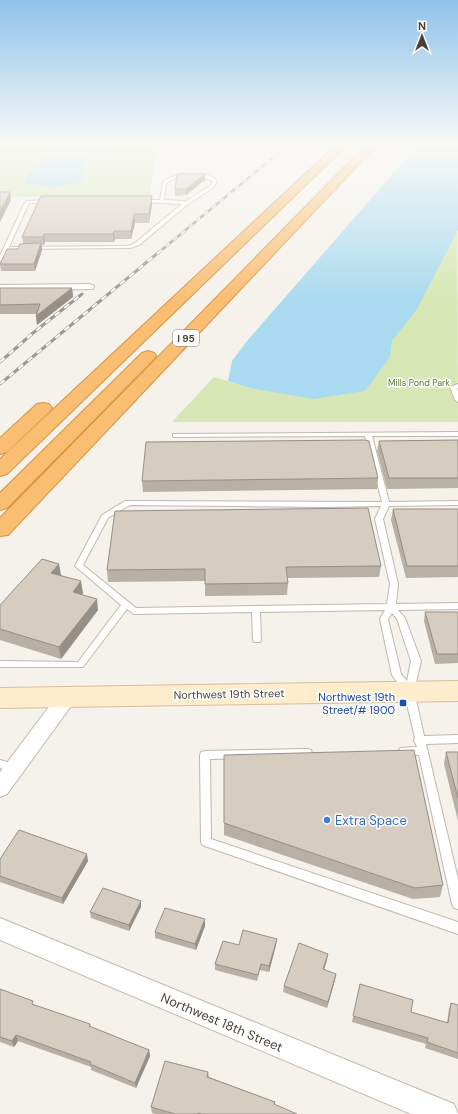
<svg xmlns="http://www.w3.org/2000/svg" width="458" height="1114" viewBox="0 0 458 1114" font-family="'DM Sans',sans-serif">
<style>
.green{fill:#d6e7b5}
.water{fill:#aadaef}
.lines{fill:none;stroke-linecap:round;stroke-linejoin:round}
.lane-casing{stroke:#c0b8ad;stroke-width:2}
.street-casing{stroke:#c0b8ad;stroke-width:2}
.secondary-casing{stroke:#d3bf9c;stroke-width:2}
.highway-casing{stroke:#d99240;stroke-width:2}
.lane{fill:#fff;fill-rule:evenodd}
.street{fill:#fff;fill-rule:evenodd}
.secondary{fill:#fdedcd;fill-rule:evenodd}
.highway{fill:#f9be71;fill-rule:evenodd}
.rail-far1-casing{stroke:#999;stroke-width:2.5}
.rail-casing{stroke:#999;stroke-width:3}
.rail-far1{stroke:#fff;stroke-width:1.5;stroke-dasharray:5;stroke-linecap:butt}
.rail{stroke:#fff;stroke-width:2;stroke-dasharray:6;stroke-linecap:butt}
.wall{fill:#b8afa5}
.shaded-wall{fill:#968f86}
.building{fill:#d6ccc0;stroke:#968f86}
.transit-dot{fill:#1a4fb4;stroke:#fff;stroke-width:1.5}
.shop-dot{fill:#3f7fe0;stroke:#fff;stroke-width:1.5}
.labels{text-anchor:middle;stroke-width:3;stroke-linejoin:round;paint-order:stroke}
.far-park-label{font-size:9px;fill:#527a2d;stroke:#fff}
.shield{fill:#fff;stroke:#807a74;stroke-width:1}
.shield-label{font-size:10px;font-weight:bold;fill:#494139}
.street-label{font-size:11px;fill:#494139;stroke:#fff}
.transit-label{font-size:11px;fill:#164399;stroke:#fff;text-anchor:end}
.near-shop-label{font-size:13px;fill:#366cbe;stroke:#fff;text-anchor:start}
.near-street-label{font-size:13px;fill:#494139;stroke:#fff}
</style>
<rect width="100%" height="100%" fill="#f5f1eb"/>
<path class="green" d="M0,146H157L150,196L0,197Z
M457,230L458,422H172L214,377L250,388L390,357L392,341Z"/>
<path class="water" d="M60,146H101L107,152C101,159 91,159 84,165V170L81,174L85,176L86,179C70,188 42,189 25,182L28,173L41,166L44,154L48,150Z
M417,146H458V230L417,309L392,341L390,357L365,391L314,399L250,388L228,381L232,361L247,341Z"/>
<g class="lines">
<defs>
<path id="lane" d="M180,174C192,173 209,172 217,181L214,187L187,205L139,245L130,248L8,249L2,261L0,262V256L23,206L27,201L48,200L50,201L48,202L30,203L27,207L9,247L129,246L135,243L182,204L142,202L140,201L142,200H160L163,182L167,179ZM188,176L202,177L213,181L211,185L185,202L183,201L164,200L166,183L175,178Z
M458,384V388H457L458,392V402L455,400L450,387Z
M458,432V436H372L389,502L458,501V505L389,506L383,519L398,584L396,604L458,603V609L398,610L405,618L421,661L414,691L424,736L458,735V743L426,744L458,879V909L454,908L452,904L419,755L400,754L399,751L400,748L417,747L414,740L415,738L404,692L392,675L380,619L385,610L260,612L261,640L260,642H254L253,640L252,612L134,614L127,609L83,667H0V661L78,662L121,605L75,566L102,515L125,501L382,502L365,436L175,437L173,436V434ZM130,505L327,507L381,506L375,519L390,584L387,604L136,608L83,565L108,518ZM392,613L397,619L411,661L407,681L401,674L388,619Z
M307,749L311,750L312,753L311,756L307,757L210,759L211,839L458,922V934L202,845L201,842L200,755L201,752L205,751Z
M0,760L18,765L19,768L18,771L14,772L0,768Z"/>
<path id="street" d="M89,284L93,285L94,287L93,289L0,291V285Z
M67,690L74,692L76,697L74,702L7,794L0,797V772L60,692Z
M0,918L454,1104L458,1114H411L0,940Z"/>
<path id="secondary" d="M458,681V701L0,708V688Z"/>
<path id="highway" d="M335,146H346L7,474L0,476V459Z
M365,146H376L8,535L0,536V518Z
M148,351L154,353L156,356L154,359L7,508L0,510V493L142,353Z
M43,403L49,404L52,408L49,412L7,452L0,454V438L37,404Z"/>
</defs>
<use href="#lane" class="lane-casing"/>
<use href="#street" class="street-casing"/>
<use href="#secondary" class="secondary-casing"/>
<use href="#highway" class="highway-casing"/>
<use href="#lane" class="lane"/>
<use href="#street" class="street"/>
<use href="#secondary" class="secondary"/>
<use href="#highway" class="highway"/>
<defs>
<path id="rail-far1" d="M158,253L287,146"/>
<path id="rail" d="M0,362L33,333L82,294
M0,384L159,252"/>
</defs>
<use href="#rail-far1" class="rail-far1-casing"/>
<use href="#rail" class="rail-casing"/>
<use href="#rail-far1" class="rail-far1"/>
<use href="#rail" class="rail"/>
</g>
<path class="wall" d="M205,174V180L186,195L175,196V189Z
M152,204L149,223H135L131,239H115L114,242H45L44,245H42V250L35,271H1L0,264L23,244L22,237Z
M0,288H72L73,297L37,325L36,314H0Z
M458,440V488L387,489L377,451L379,441Z
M378,478L377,489L143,492L142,481Z
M393,509H458V577L406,578L391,520Z
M115,511L381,566L379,577L287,578L288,583L287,595L205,596V581L108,582L107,570Z
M61,575L83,593L82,594L98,610L61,659L0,640V605Z
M425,612H458V663L435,664L424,621Z
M446,752H458V821L444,764Z
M224,755L443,885L440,897L413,899L224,835Z
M0,859L88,861L63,904L0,882Z
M141,907L129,931L91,918L90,912Z
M205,926L196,950L155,938V932Z
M239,945H276L269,972L260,970L257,981L215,970V964Z
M327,960L324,970L336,974L335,980L327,1008L283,992L284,986Z
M360,984L411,1012L447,1023L449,1009L451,1003L458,1005V1059L425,1048L426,1044L352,1022Z
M0,989L34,1005L90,1024L91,1027L149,1050L150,1056L136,1088L91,1070V1067L18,1041L14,1047L0,1042Z
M208,1072L209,1077L275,1102V1105L297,1114H156L152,1113L151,1107Z"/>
<path class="shaded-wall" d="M205,174V180L186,195V189Z
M10,192L11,200L0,222V212Z
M152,196V204L149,223V214Z
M134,214L135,223L131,239V231Z
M114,231L115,239L114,242L113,234Z
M44,234L45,242L44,245L43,237Z
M41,243L42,250L35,271L34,264Z
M72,288L73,297L37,325L36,316Z
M59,564L61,575L53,584L51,573Z
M81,581L83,593L74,604L73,592Z
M97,599L98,610L61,659L59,647Z
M87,854L88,861L63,904L62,898Z
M141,901V907L129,931V925Z
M205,919V926L196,950L195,944Z
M277,939L276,945L269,972V966Z
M328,954L327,960L322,975L323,969Z
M336,974L335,980L327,1008L328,1002Z
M16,1035L18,1041L14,1047L12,1041Z
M149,1050L150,1056L136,1088L135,1083Z"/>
<path class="building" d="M177,174H205L186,189H175Z
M0,192H10L0,212Z
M41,196H152L149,214H134L131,231H114L113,234H44L43,237H22Z
M41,243L34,264H0L7,249H18L20,244Z
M0,288H72L36,316L40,304L0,305Z
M365,440L369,441L378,478L142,481L146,442Z
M458,440V478H389L379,441Z
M368,508L381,566L286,567L288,583L205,584V569L107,570L115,511Z
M393,509H458V566H407Z
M42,559L59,564L51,573L81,581L73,592L97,599L59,647L0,629V605Z
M425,612H458V654H437Z
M414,750L443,885L415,888L224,823V755Z
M446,752H458V798Z
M19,830L87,854L62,898L0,876V859Z
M103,888L141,901L129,925L90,912Z
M165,908L205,919L195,944L155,932Z
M243,930L277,939L269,966L261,964L258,975L215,964L223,941L239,945Z
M299,943L328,954L323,969L336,974L328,1002L284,986Z
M360,984L413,1000L411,1012L448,1023L451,1003L458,1005V1053L427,1042L428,1038L353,1016Z
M0,989L33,1001L32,1004L90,1024L89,1026L149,1050L135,1083L90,1064L91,1062L16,1035L12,1041L0,1037Z
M165,1061L208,1072L207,1077L275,1102L274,1104L297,1114H201L198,1113V1114H175L151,1107Z"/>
<linearGradient id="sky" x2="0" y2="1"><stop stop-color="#8fc3eb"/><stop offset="0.48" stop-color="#faf9f6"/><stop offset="1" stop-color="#faf9f6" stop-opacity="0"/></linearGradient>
<rect width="458" height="302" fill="url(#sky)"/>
<rect class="transit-dot" x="399" y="699" width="8" height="8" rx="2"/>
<circle class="shop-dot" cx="327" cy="820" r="4"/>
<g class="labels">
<g class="far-park-label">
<text x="419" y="386">Mills Pond Park</text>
</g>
<rect class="shield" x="173" y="330" width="26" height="16" rx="3"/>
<g class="shield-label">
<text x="186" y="342">I 95</text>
</g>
<g class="street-label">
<text transform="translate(229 694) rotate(-1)" y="4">Northwest 19th Street</text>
</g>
<g class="transit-label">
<text x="395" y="701">Northwest 19th<tspan x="395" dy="13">Street/# 1900</tspan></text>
</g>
<g class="near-shop-label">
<text x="335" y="825">Extra Space</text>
</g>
<g class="near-street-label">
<text transform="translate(222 1022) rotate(23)" y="5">Northwest 18th Street</text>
</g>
</g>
<g transform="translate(422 36)" stroke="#ffffff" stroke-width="3" paint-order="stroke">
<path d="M0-3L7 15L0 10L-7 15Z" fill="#494139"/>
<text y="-6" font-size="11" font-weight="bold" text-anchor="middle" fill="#494139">N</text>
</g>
</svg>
